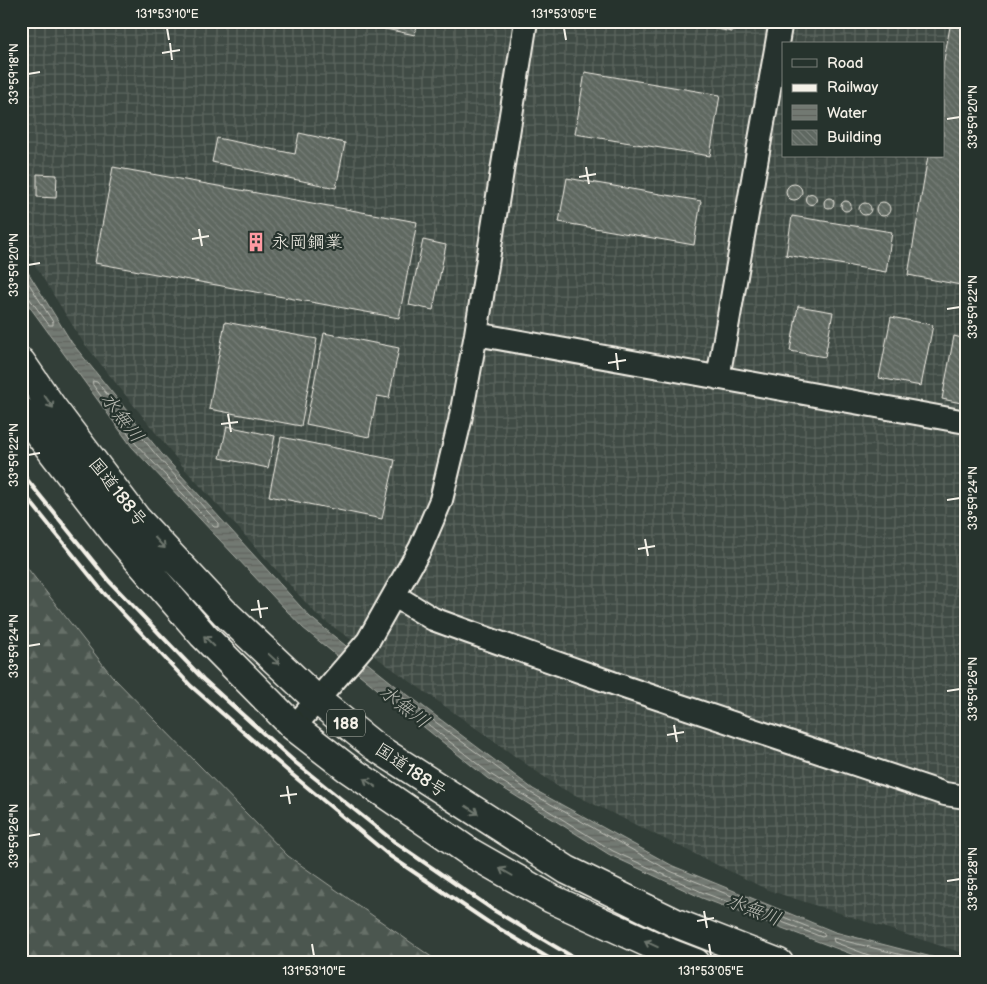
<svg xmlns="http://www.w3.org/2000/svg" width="987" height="984" viewBox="0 0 987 984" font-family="'Balsamiq Sans','Klee One',sans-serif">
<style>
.industrial{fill:url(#industrial-grid);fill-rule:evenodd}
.forest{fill:url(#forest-firs);stroke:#a0a49c}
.water{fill:url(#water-rules);stroke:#a6a9a1}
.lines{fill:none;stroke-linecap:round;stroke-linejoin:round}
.shore{stroke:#c0c1b9;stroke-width:1}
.building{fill:url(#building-back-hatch);stroke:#f4f1e8}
.minor-casing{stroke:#f4f1e8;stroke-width:26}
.highway-casing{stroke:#f4f1e8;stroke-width:31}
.minor{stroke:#26332d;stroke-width:22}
.highway{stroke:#26332d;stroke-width:28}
.rail{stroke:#f4f1e8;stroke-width:4}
.oneway{stroke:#6e766e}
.ticks{fill:none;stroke:#f4f1e8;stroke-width:2}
.labels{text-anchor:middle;stroke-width:4.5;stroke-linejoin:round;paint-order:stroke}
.shield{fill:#26332d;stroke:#b6b8b0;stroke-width:1}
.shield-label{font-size:16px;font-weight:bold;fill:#f4f1e8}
.poi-label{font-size:18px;fill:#f4f1e8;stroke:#26332d;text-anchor:start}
.street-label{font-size:18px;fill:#f4f1e8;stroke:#26332d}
.water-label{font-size:19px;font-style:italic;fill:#babbb3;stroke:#26332d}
.neatline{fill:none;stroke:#f4f1e8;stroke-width:2}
.ticks-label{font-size:12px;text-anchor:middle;fill:#f4f1e8}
</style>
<defs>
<pattern id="industrial-grid" width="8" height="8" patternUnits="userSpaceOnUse" patternTransform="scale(1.25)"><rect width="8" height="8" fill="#404b44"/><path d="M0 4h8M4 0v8" fill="none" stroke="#5c655f"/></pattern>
<pattern id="forest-firs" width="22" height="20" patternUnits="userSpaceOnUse" patternTransform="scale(1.25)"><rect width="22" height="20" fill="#4c564f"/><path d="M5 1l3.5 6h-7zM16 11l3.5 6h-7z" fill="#666f68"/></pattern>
<pattern id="water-rules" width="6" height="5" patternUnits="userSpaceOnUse" patternTransform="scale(1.25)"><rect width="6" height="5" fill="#727972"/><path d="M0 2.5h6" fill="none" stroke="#60635e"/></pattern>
<pattern id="building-back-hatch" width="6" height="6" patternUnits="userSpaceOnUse" patternTransform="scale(1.25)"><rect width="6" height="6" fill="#5f6861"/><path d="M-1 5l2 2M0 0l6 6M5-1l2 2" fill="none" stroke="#777e78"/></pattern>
</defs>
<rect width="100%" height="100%" fill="#323e38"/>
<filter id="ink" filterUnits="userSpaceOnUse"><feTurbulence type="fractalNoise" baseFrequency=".02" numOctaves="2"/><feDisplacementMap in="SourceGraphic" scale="10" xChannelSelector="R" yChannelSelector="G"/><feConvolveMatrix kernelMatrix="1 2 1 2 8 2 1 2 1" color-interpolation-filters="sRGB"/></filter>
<g filter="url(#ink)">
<path class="industrial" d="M21,21H966V954L768,890L557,786L318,616L184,468L83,342L21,243ZM783,44H943V156H783Z"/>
<path class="forest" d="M21,560L112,676L288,856L440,963H21Z"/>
<path class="water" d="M21,261L72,343L161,453L310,617L396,686L533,789L673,866L835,932L955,963H879L870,961L702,898L610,855L487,778L393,702L303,628L132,447L21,295Z"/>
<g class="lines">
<path class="shore" d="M21,271L53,322V325H49L27,295L21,293
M93,381L97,382L157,456L218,523V527H214L136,444L93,385Z
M402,697L531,793L670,871L823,933L825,936L822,937L704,893L613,851L490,774L399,701V697Z
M874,963L871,956L834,942L833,938L935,963"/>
</g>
<path class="building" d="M372,21H418L415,35L371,26Z
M678,21H734L732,32Z
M951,21H966V286L908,275L928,156H943V66Z
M585,72L720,95L710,156L575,134Z
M299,133L345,143L336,188L212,162L217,138L295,154Z
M113,167L417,222L399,318L95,263Z
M37,174L57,175L56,198L37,197Z
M567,178L701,201L694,245L559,222Z
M786 192a8 8 0 1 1 16 0a8 8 0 1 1-16 0Z
M805.5 199a5.5 5.5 0 1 1 11 0a5.5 5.5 0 1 1-11 0Z
M824 203a5 5 0 1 1 10 0a5 5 0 1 1-10 0Z
M841 206a5 5 0 1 1 10 0a5 5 0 1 1-10 0Z
M876 209a7 7 0 1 1 14 0a7 7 0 1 1-14 0Z
M859 209a6 6 0 1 1 12 0a6 6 0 1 1-12 0Z
M792,216L892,232L886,272L786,255Z
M423,240L446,245L433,310L409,305Z
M798,306L833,312L825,357L790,351Z
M891,317L933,325L921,386L879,378Z
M225,322L317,339L301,426L209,409Z
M324,333L399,348L389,398L377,396L369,437L306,424Z
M954,336L966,339V404L942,399Z
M227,426L275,436L268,468L220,458Z
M281,437L395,460L382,519L269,496Z"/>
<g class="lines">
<defs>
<path id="minor" d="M476,334L966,422
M718,378L781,21
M395,596L433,619L466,631L627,688L945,794L966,797
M294,727L368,641L420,549L441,500L460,421L476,334L526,21"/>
<path id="highway" d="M21,362L52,407L136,518L224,612L317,700L374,746L567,870L676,923L779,963
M21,411L115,533L203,635L294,727L347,768L471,853L552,899L670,953L696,963"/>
</defs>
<use href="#minor" class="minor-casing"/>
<use href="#highway" class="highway-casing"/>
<use href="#minor" class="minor"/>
<use href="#highway" class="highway"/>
<path class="rail" d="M21,472L109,581L203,679L296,763L396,843L495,911L583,963
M21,490L103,592L191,686L289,772L390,856L488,922L557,963"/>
</g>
<defs><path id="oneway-shaft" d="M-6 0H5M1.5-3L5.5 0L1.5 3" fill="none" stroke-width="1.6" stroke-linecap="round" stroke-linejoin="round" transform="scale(1.25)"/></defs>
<g class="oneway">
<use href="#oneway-shaft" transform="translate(49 402) rotate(55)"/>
<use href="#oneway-shaft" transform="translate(160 543) rotate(47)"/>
<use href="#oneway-shaft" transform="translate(209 641) rotate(-135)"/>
<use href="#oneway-shaft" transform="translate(274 659) rotate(43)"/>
<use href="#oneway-shaft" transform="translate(370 783) rotate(-146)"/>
<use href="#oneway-shaft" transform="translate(472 810) rotate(33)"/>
<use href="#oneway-shaft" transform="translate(506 872) rotate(-150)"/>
<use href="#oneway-shaft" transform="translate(651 944) rotate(-155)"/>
</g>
</g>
<path class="ticks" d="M167,28L169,40M564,28L566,40M170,43L172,60M162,53L180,50M28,74L40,72M947,119L960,117M586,167L589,184M579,177L596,174M199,229L202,246M192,239L209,236M28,265L40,263M947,309L960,307M616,353L618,370M608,363L626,360M228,414L231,432M221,424L238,422M28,455L40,453M947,500L960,498M645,539L648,556M638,549L655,546M258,600L261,618M251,610L268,608M28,646L40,644M947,691L960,689M674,725L677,742M667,735L684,732M287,786L290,804M280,796L297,794M28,836L40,834M947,881L960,879M704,911L707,928M697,921L714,918M312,944L314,956M709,944L711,956"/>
<defs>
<symbol id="building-bare" viewBox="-9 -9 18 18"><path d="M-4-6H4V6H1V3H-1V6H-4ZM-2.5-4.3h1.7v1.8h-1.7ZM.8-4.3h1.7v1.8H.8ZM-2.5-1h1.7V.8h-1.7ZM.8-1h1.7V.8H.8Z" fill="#ff9aa2" stroke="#26332d" stroke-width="2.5" paint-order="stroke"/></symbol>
</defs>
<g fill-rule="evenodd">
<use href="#building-bare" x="242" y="228" width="28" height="28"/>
</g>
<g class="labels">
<rect class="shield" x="327" y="709.5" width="38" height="27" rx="4"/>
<g class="shield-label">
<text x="346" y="729">188</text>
</g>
<g class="poi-label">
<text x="271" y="248">永岡鋼業</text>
</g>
<g class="street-label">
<text transform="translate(118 492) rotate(52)" y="6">国道188号</text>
<text transform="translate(411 770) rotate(34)" y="6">国道188号</text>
</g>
<g class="water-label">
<text transform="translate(123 417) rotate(53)" y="7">水無川</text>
<text transform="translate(405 706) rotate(38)" y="7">水無川</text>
<text transform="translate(754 909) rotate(21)" y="7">水無川</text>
</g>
</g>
<rect width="987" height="984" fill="none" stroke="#26332d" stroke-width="55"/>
<rect x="782" y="42" width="162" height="115" fill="#26332d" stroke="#787f78"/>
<rect x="792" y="59" width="25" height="8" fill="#26332d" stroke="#787f78"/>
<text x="827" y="68" font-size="15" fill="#f4f1e8">Road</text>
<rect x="792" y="84" width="25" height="8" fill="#f4f1e8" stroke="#787f78"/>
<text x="827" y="92" font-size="15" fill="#f4f1e8">Railway</text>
<rect x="792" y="105" width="25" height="15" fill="url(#water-rules)" stroke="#787f78"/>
<text x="827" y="118" font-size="15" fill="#f4f1e8">Water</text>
<rect x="792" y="130" width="25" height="15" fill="url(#building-back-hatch)" stroke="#787f78"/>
<text x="827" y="142" font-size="15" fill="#f4f1e8">Building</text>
<rect x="28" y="28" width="932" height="928" class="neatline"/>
<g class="ticks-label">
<text x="167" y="18">131°53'10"E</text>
<text x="564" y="18">131°53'05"E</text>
<text transform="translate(14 74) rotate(-90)" y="4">33°59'18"N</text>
<text transform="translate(973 117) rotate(-90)" y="4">33°59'20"N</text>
<text transform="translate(14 265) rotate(-90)" y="4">33°59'20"N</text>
<text transform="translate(973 307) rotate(-90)" y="4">33°59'22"N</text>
<text transform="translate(14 455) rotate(-90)" y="4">33°59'22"N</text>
<text transform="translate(973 498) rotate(-90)" y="4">33°59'24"N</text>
<text transform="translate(14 646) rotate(-90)" y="4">33°59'24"N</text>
<text transform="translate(973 689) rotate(-90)" y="4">33°59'26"N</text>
<text transform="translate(14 836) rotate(-90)" y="4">33°59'26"N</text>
<text transform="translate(973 879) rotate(-90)" y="4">33°59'28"N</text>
<text x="314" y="975">131°53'10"E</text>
<text x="711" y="975">131°53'05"E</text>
</g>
</svg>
